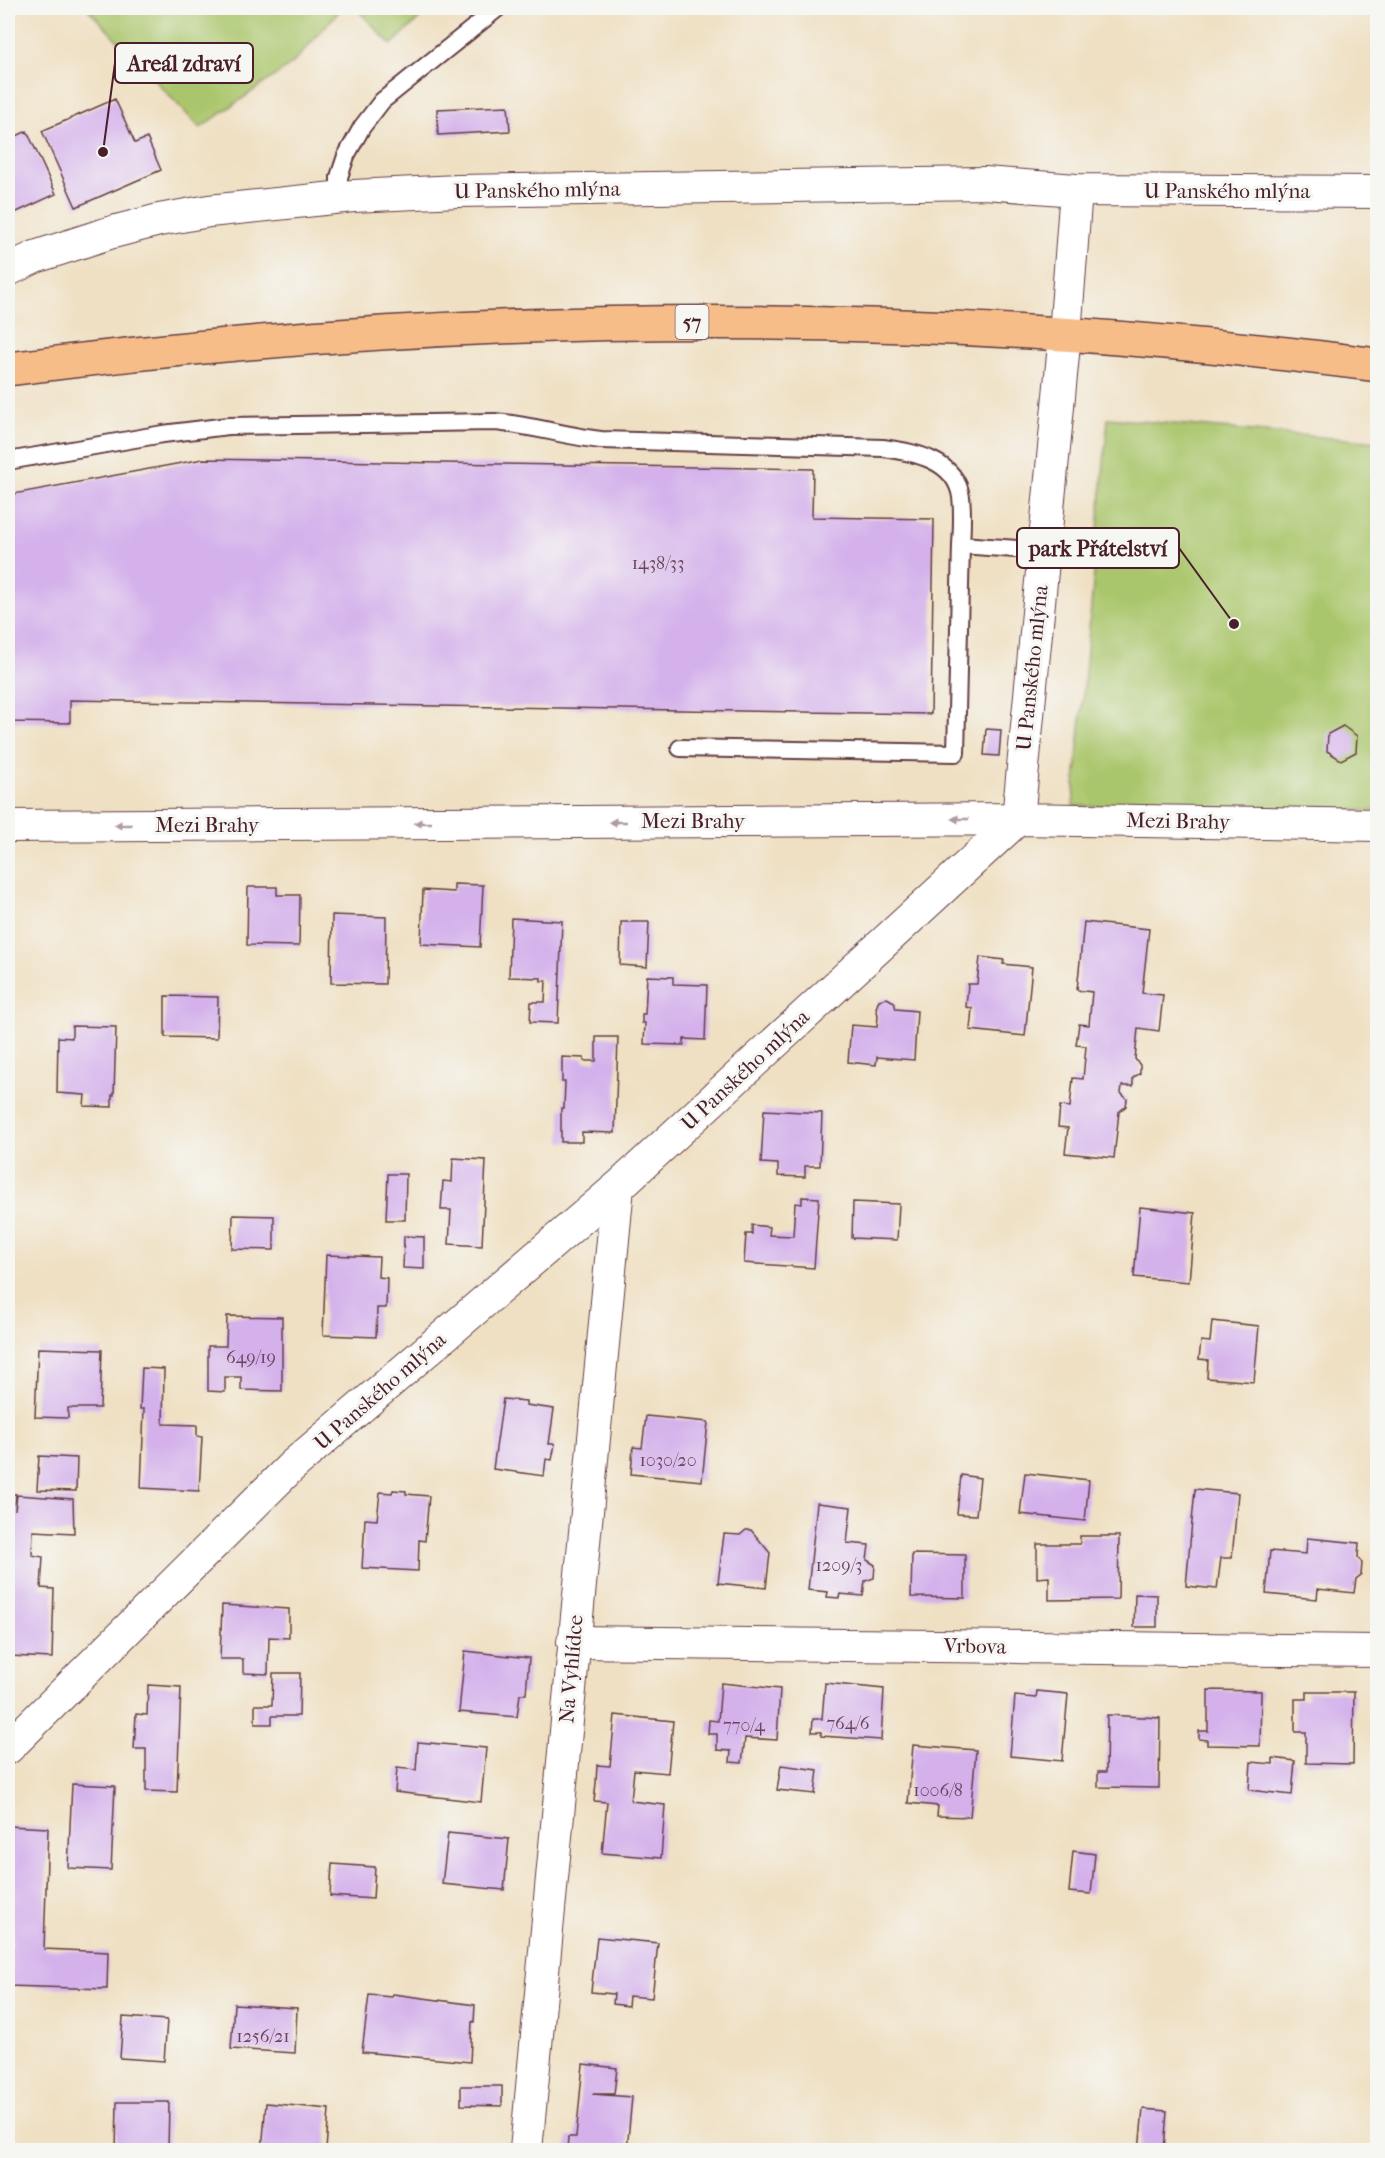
<svg xmlns="http://www.w3.org/2000/svg" width="1385" height="2158" viewBox="0 0 1385 2158" font-family="'IM FELL French Canon',serif">
<style>
.green{fill:#aac66c;stroke:#7a724c;stroke-width:1.5}
.building{fill:#d4b1eb}
.lines{fill:none;stroke-linecap:round;stroke-linejoin:round}
.service-casing{stroke:#633c42;stroke-width:20}
.minor-casing{stroke:#633c42;stroke-width:34}
.primary-casing{stroke:#633c42;stroke-width:36}
.service{stroke:#fff;stroke-width:16}
.minor{stroke:#fff;stroke-width:32}
.primary{stroke:#f7bd88;stroke-width:33}
.oneway{fill:#ae9aa0}
.labels{text-anchor:middle;stroke-width:6;stroke-linejoin:round;paint-order:stroke}
.number-label{font-size:18px;fill:#6c445b}
.shield{fill:#f6f6f2;stroke:#7e6067;stroke-width:1.5}
.shield-label{font-size:20px;font-weight:bold;fill:#4a1f2b}
.street-label{font-size:21px;fill:#4a1f2b;stroke:#f6f6f2}
.leader{fill:none;stroke:#4a1f2b;stroke-width:2}
.callout-dot{fill:#4a1f2b;stroke:#f6f6f2;stroke-width:2}
.callout{fill:#f6f6f2;stroke:#4a1f2b;stroke-width:2}
.callout-label{font-size:22px;text-anchor:middle;font-weight:bold;fill:#4a1f2b}
</style>
<rect width="100%" height="100%" fill="#f6f6f2"/>
<filter id="ink" filterUnits="userSpaceOnUse"><feTurbulence type="fractalNoise" baseFrequency=".0167" numOctaves="2"/><feDisplacementMap in="SourceGraphic" scale="12" xChannelSelector="R" yChannelSelector="G"/><feConvolveMatrix kernelMatrix="1 2 1 2 8 2 1 2 1" color-interpolation-filters="sRGB"/></filter>
<filter id="wash" filterUnits="userSpaceOnUse"><feTurbulence type="fractalNoise" baseFrequency=".008" numOctaves="4" result="noise"/><feDisplacementMap in="SourceGraphic" scale="24" xChannelSelector="R" yChannelSelector="G"/><feGaussianBlur stdDeviation="1.35" result="paint"/><feColorMatrix in="noise" values="0 0 0 0 0 0 0 0 0 0 0 0 0 0 0 0 0 1.4 0 .05"/><feComposite in="paint" operator="in"/></filter>
<g filter="url(#wash)">
<rect width="100%" height="100%" fill="#efe0c3"/>
<path class="green" d="M87,8H342L293,63L200,128Z
M356,8H431L391,45Z
M1108,418L1377,442V811L1073,806Z"/>
<g id="blocks">
<path class="building" d="M115,99L135,143L147,138L161,170L76,207L42,131Z
M508,106L510,131L438,135L437,109Z
M27,131L56,194L8,216V140Z
M203,459L813,469L812,517L934,519L931,714L70,700V723L8,722V495Z
M1343,726L1357,736L1356,752L1341,760L1327,751L1328,734Z
M986,729L1001,730L999,756L984,755Z
M454,884L483,885L480,947L421,944L423,890L454,892Z
M248,887H277V895H300L299,946L247,945Z
M332,915L386,917L385,984L331,983Z
M511,918L562,921L558,1023L530,1022L531,1002H545L546,981H541V978L509,977Z
M621,922H649L647,967L620,965Z
M1084,922L1149,929L1142,993L1163,995L1159,1031L1138,1028L1135,1059L1140,1065V1073L1133,1078V1086H1122L1121,1093L1127,1099L1126,1106L1119,1112L1114,1158L1065,1153L1068,1128L1058,1127L1060,1106L1070,1107L1073,1078L1083,1079L1086,1046L1076,1045L1079,1024L1089,1025L1092,992L1077,990Z
M980,957L1004,960L1003,964L1032,967L1025,1036L970,1030L972,1008L966,1007L968,984H977Z
M647,976L673,977V984L707,985L705,1040L684,1039V1045L644,1044L645,1023H642V1014H645Z
M165,996L218,997L217,1038L165,1037Z
M887,998L894,1002L896,1009L917,1011L914,1060L877,1057L876,1065L848,1062L851,1025L877,1027L878,1015L876,1008L879,1000Z
M72,1026L116,1027L114,1095H112V1107L84,1106L85,1095L57,1093L58,1037L72,1038Z
M596,1037H618L615,1133L582,1132V1142H561V1108H564L565,1082H562V1057L584,1058V1061H596Z
M764,1110L822,1113L820,1166H805V1177L778,1176V1164L761,1163Z
M453,1158L486,1160L482,1246L449,1244L451,1210H441L443,1181L452,1182Z
M388,1174H406L405,1220H386Z
M802,1197L819,1198L814,1268L744,1263L746,1234H752V1225L770,1227L769,1235L793,1236L795,1203L802,1204Z
M853,1202L899,1204L897,1240L852,1238Z
M1140,1207L1195,1213L1189,1282L1134,1277Z
M233,1215L274,1216V1250L232,1249Z
M404,1236L424,1237V1269L403,1268Z
M326,1255L379,1257L378,1277L387,1278L386,1308H377L376,1337L323,1335Z
M227,1316L282,1317V1391L241,1390V1377H225V1392L208,1391V1346H226Z
M1212,1321L1259,1326L1254,1382L1207,1378L1208,1360L1199,1359L1201,1341L1210,1342Z
M38,1348L102,1350L100,1408H68V1418L35,1417Z
M142,1368L164,1369L163,1424L197,1425V1436L202,1437L199,1491L141,1488L144,1409H140Z
M503,1399L526,1401V1405L554,1409L549,1444H555L552,1460L546,1459L544,1476L493,1469Z
M646,1416L708,1422L702,1481L631,1474L633,1447L642,1448Z
M39,1456L77,1458L76,1491L37,1490Z
M1025,1473L1089,1480L1085,1521L1020,1514Z
M961,1475L980,1478L976,1515L957,1514Z
M1195,1489L1238,1493L1232,1558H1221L1217,1589L1186,1586Z
M393,1490L406,1491V1494L429,1496L425,1541L419,1540L418,1571L362,1568L365,1519L377,1520L380,1492L392,1493Z
M8,1494H16L15,1510L17,1495L73,1499L74,1533L33,1531L32,1555L43,1557L41,1588L54,1589L52,1658L9,1656Z
M817,1503L851,1507L847,1543L869,1545L867,1560L875,1565L874,1578L865,1581L863,1596L840,1594L839,1598L827,1597L828,1592L808,1590Z
M746,1530H751L770,1553L766,1588L718,1583L724,1534L740,1535Z
M1080,1536H1119L1118,1599L1049,1600V1577L1037,1578V1544H1080Z
M1307,1538L1359,1543L1358,1557L1362,1563L1361,1575L1356,1579L1354,1593L1318,1589L1317,1599L1266,1594L1270,1551L1306,1554Z
M912,1554L965,1555V1598L911,1597Z
M1135,1594L1157,1595V1627H1134Z
M222,1605L289,1609V1638L269,1637L268,1674L243,1673V1659H220Z
M465,1651L529,1658L526,1694H520L517,1717L459,1712Z
M273,1673H300L299,1716H272V1724H255V1705H272Z
M721,1683L780,1689L777,1740L745,1738L742,1763L730,1762L731,1751L717,1750V1734H708L709,1720L718,1721Z
M825,1683L884,1689L881,1740L821,1736V1732H812L813,1719H822Z
M148,1685L181,1687L177,1792L146,1791V1749H134L136,1714L147,1715Z
M1208,1690L1261,1691L1260,1746L1207,1745V1740L1199,1739V1731H1208Z
M1037,1691L1068,1694L1062,1761L1010,1756L1015,1696L1036,1698Z
M1307,1692H1354L1353,1764L1306,1763V1732H1295V1699H1307Z
M615,1715L673,1721L668,1773L634,1770L631,1801L665,1805L661,1858L602,1853L607,1802L594,1801L596,1783L597,1765L610,1766Z
M1107,1715L1160,1718L1159,1788L1098,1787V1772H1106Z
M418,1742L486,1748L481,1802L395,1792L397,1768L416,1770Z
M913,1745L976,1750L970,1817L937,1816L938,1806L908,1803Z
M1273,1758L1295,1761L1292,1795L1249,1790L1251,1762L1273,1764Z
M781,1765L818,1770L815,1794L777,1790Z
M72,1784L115,1786L111,1870L68,1868Z
M8,1826L48,1828L44,1949L108,1952L107,1989L8,1986V1947H12V1928H8Z
M448,1833L509,1839L504,1890L442,1884Z
M1073,1851L1095,1854L1091,1894L1069,1892Z
M332,1864L375,1867L373,1899L330,1896Z
M597,1937L658,1943L652,1998L629,1996L628,2006L613,2004L614,1994L591,1992Z
M393,1994L475,2005L474,2022H472L470,2062L362,2052L369,1995L392,1997Z
M234,2004L297,2008L295,2053L231,2049Z
M123,2017L167,2020L164,2061L120,2058Z
M583,2064L617,2068L614,2094H592L632,2097L627,2150H567L568,2137H576Z
M461,2086H502V2106L461,2105Z
M117,2102H169L168,2150H116Z
M266,2103L329,2109L326,2150H262Z
M1143,2109L1167,2111L1164,2150H1139Z"/>
</g>
</g>
<g filter="url(#ink)">
<use href="#blocks" fill-opacity="0" stroke="#633c42" stroke-width="1.5"/>
<g class="lines">
<defs>
<path id="service" d="M339,198V177L346,156L362,127L382,101L498,8
M8,461L163,434L228,426L495,422C531,425 565,436 601,440L883,448C914,452 956,460 961,497C963,513 962,529 961,545
M680,748L956,753L961,545L1044,551"/>
<path id="minor" d="M8,270L35,257L109,233L159,220L209,211L353,196L458,191L985,183L1076,190L1378,192
M8,826L1018,819L1378,825
M573,1642L1378,1651
M8,1748L292,1466L618,1187L1018,819L1065,334L1076,190
M526,2150L618,1187"/>
<path id="primary" d="M8,369C462,310 922,306 1378,365"/>
</defs>
<use href="#service" class="service-casing"/>
<use href="#minor" class="minor-casing"/>
<use href="#primary" class="primary-casing"/>
<use href="#service" class="service"/>
<use href="#minor" class="minor"/>
<use href="#primary" class="primary"/>
</g>
<defs><path id="oneway-solid" d="M-6-.8H1V-3.2L6.5 0L1 3.2V.8H-6Z" transform="scale(1.5)"/></defs>
<g class="oneway">
<use href="#oneway-solid" transform="translate(960 819) rotate(180)"/>
<use href="#oneway-solid" transform="translate(618 822) rotate(180)"/>
<use href="#oneway-solid" transform="translate(423 823) rotate(180)"/>
<use href="#oneway-solid" transform="translate(123 825) rotate(180)"/>
</g>
</g>
<g class="labels">
<g class="number-label">
<text x="658" y="569">1438/33</text>
<text x="251" y="1363">649/19</text>
<text x="668" y="1466">1030/20</text>
<text x="839" y="1571">1209/3</text>
<text x="848" y="1729">764/6</text>
<text x="744" y="1731">770/4</text>
<text x="938" y="1796">1006/8</text>
<text x="263" y="2042">1256/21</text>
</g>
<rect class="shield" x="675.5" y="305" width="33" height="34" rx="4.5"/>
<g class="shield-label">
<text x="692" y="329">57</text>
</g>
<g class="street-label">
<text transform="translate(537 190) rotate(-1)" y="7">U Panského mlýna</text>
<text x="1227" y="198">U Panského mlýna</text>
<text transform="translate(1032 668) rotate(-84)" y="7">U Panského mlýna</text>
<text x="693" y="828">Mezi Brahy</text>
<text transform="translate(1178 821) rotate(1)" y="7">Mezi Brahy</text>
<text x="207" y="832">Mezi Brahy</text>
<text transform="translate(745 1070) rotate(-43)" y="7">U Panského mlýna</text>
<text transform="translate(380 1391) rotate(-41)" y="7">U Panského mlýna</text>
<text transform="translate(975 1646) rotate(1)" y="7">Vrbova</text>
<text transform="translate(571 1669) rotate(-85)" y="7">Na Vyhlídce</text>
</g>
</g>
<path class="leader" d="M103 152L115 63M1234 624L1179 548"/>
<g class="callout-dot">
<circle cx="103" cy="152" r="6"/>
<circle cx="1234" cy="624" r="6"/>
</g>
<g class="callout">
<rect x="115" y="43" width="138" height="40" rx="6"/>
<rect x="1017" y="528" width="162" height="40" rx="6"/>
</g>
<g class="callout-label">
<text x="184" y="71">Areál zdraví</text>
<text x="1098" y="556">park Přátelství</text>
</g>
<rect width="1385" height="2158" fill="none" stroke="#f6f6f2" stroke-width="30"/>
</svg>
